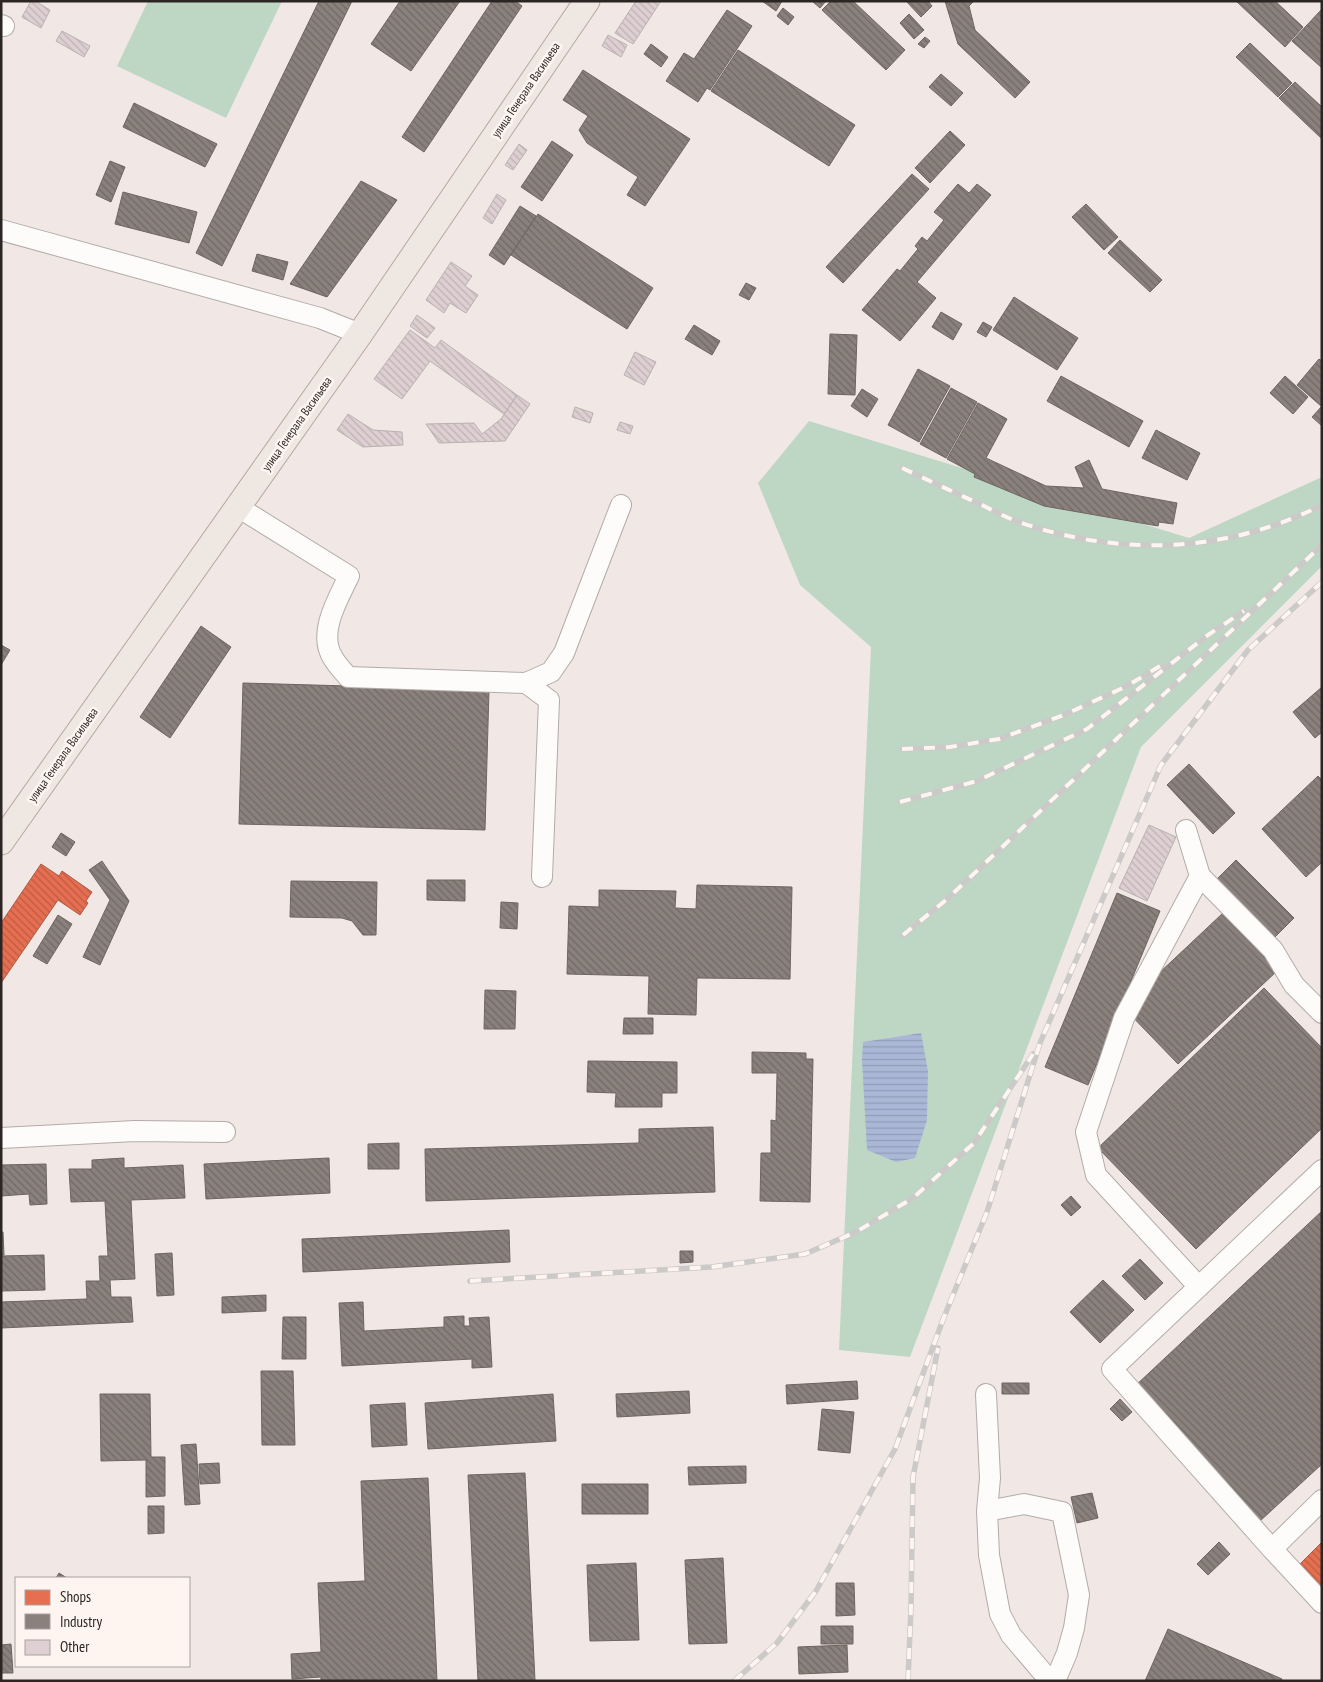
<svg xmlns="http://www.w3.org/2000/svg" width="1323" height="1682" viewBox="0 0 1323 1682" font-family="'PT Sans Narrow',sans-serif">
<style>
.grass{fill:#bed7c5}
.water{fill:url(#water-rules)}
.shops{fill:url(#shops-back-hatch);stroke:#af5943}
.industry{fill:url(#industry-back-hatch);stroke:#6e6561}
.building{fill:url(#building-back-hatch);stroke:#b8b2b1}
.lines{fill:none;stroke-linecap:round;stroke-linejoin:round}
.minor-casing{stroke:#b2aba8;stroke-width:22}
.major-casing{stroke:#b8a79d;stroke-width:27}
.minor{stroke:#fdfcfb;stroke-width:20}
.major{stroke:#efe7e2;stroke-width:25}
.rail-casing{stroke:#ccc9c9;stroke-width:5.5}
.rail{stroke:#fef5f1;stroke-width:4;stroke-dasharray:11;stroke-linecap:butt}
.labels{text-anchor:middle;stroke-width:5;stroke-linejoin:round;paint-order:stroke}
.street-label{font-size:12px;fill:#2b2523;stroke:#fef5f1}
</style>
<defs>
<pattern id="water-rules" width="6" height="5" patternUnits="userSpaceOnUse" patternTransform="scale(1.25)"><rect width="6" height="5" fill="#aab7d6"/><path d="M0 2.5h6" fill="none" stroke="#929db7"/></pattern>
<pattern id="shops-back-hatch" width="6" height="6" patternUnits="userSpaceOnUse" patternTransform="scale(1.25)"><rect width="6" height="6" fill="#e76f51"/><path d="M-1 5l2 2M0 0l6 6M5-1l2 2" fill="none" stroke="#bb5b43"/></pattern>
<pattern id="industry-back-hatch" width="6" height="6" patternUnits="userSpaceOnUse" patternTransform="scale(1.25)"><rect width="6" height="6" fill="#8a817c"/><path d="M-1 5l2 2M0 0l6 6M5-1l2 2" fill="none" stroke="#716965"/></pattern>
<pattern id="building-back-hatch" width="6" height="6" patternUnits="userSpaceOnUse" patternTransform="scale(1.25)"><rect width="6" height="6" fill="#decfd2"/><path d="M-1 5l2 2M0 0l6 6M5-1l2 2" fill="none" stroke="#bfb2b4"/></pattern>
</defs>
<rect width="100%" height="100%" fill="#f1e8e5"/>
<path class="grass" d="M148,1H282L226,118L117,66Z
M809,421L1189,538L1322,477V566L1141,747L910,1357L839,1350L871,647L800,585L758,483Z"/>
<path class="water" d="M921,1033L928,1071L927,1120L915,1158L896,1162L867,1150L862,1060L863,1042Z"/>
<path class="shops" d="M41,864L59,876L62,871L92,892L86,901L88,903L80,915L58,900L1,983V923Z
M1322,1542V1592L1297,1567Z"/>
<path class="industry" d="M319,1H352L222,266L196,253Z
M400,1H460L411,71L371,44Z
M492,1H515L522,6L424,152L402,137Z
M762,1H782L776,11Z
M812,1H826L820,8Z
M831,1H853L905,50L886,70L822,10Z
M906,1H928L932,6L921,17Z
M945,1H974L969,6L975,30L1030,82L1015,98L958,44Z
M1236,1H1275L1303,27L1285,47Z
M783,8L794,17L788,25L777,16Z
M1322,9V68L1292,41Z
M727,10L752,26L710,90L707,88L698,102L666,81L684,53L694,59Z
M909,14L924,30L914,39L900,23Z
M925,37L930,41L924,48L918,44Z
M1250,43L1292,83L1278,97L1236,57Z
M651,44L668,57L661,67L644,54Z
M738,50L855,125L829,166L711,91Z
M583,70L690,139L645,206L627,195L638,177L587,143L579,130L588,116L563,100Z
M941,74L963,93L951,106L929,87Z
M1295,82L1322,107V139L1279,98Z
M134,103L217,144L205,167L123,127Z
M950,131L965,145L930,183L915,168Z
M552,141L573,155L542,201L521,187Z
M110,161L125,167L111,202L96,195Z
M912,174L929,189L843,283L826,267Z
M361,181L397,200L327,297L290,284Z
M958,184L969,193L977,184L991,195L917,282L936,298L900,341L862,310L897,269L900,271L918,249L915,246L922,237L927,241L944,220L934,212Z
M123,192L197,212L189,243L115,224Z
M1086,204L1118,237L1104,250L1072,217Z
M520,206L536,216L504,265L489,255Z
M538,214L653,288L627,329L511,255Z
M1120,240L1162,280L1150,292L1108,253Z
M257,254L288,262L283,280L252,271Z
M746,283L756,288L749,300L739,295Z
M1014,297L1078,338L1057,370L993,330Z
M941,312L962,324L953,340L932,327Z
M983,322L992,327L986,337L977,332Z
M694,325L720,341L712,355L685,339Z
M830,334L857,335L855,395L828,394Z
M1319,359L1322,361L1321,406L1297,385Z
M918,369L950,386L919,442L888,425Z
M1061,376L1143,421L1129,447L1047,401Z
M1285,376L1308,397L1293,414L1270,393Z
M951,388L977,402L946,458L920,444Z
M862,389L878,399L867,417L851,406Z
M978,403L1007,419L986,458L1046,486L1084,488L1075,467L1089,460L1102,489L1177,503L1173,524L1159,522L1158,526L1044,506L974,477L975,474L947,459Z
M1322,406V426L1312,417Z
M1156,430L1200,453L1187,480L1142,458Z
M201,626L231,647L170,738L140,717Z
M1,645L10,650L1,665Z
M243,683L489,690L485,830L239,824Z
M1322,687V732L1315,738L1293,712Z
M1189,764L1235,813L1213,834L1167,785Z
M1318,776L1322,780V862L1306,877L1262,829Z
M61,833L75,842L66,856L52,847Z
M1236,860L1294,918L1274,938L1216,880Z
M102,861L129,901L100,965L83,957L110,900L89,870Z
M427,880H465V901L427,900Z
M291,881L377,882L376,935H363L352,921L342,918L290,917Z
M697,885L792,887L790,979L697,978L696,1015L648,1014L649,976L567,974L569,906L599,907V890L676,891L675,908L696,909Z
M1117,893L1160,911L1088,1085L1045,1067Z
M501,902L518,903L517,929L500,928Z
M1223,913L1277,971L1178,1064L1123,1007Z
M58,915L72,924L47,964L33,956Z
M1264,988L1322,1048V1128L1196,1249L1098,1148Z
M485,990L516,991L515,1029H484Z
M624,1018H653V1034H623Z
M752,1052L806,1053V1059H813L810,1202L760,1201L761,1153H771V1120L776,1121L777,1073H752Z
M588,1061L677,1062V1093H662V1107H615L616,1093L587,1092Z
M713,1127L715,1192L426,1201L425,1149L639,1143V1129Z
M399,1143V1169H368V1144Z
M124,1158V1168L183,1165L185,1198L131,1200L135,1279L110,1280L111,1297H131L133,1322L1,1328V1302L87,1299L86,1281H100L99,1256H108L105,1201L71,1202L69,1169H92V1160Z
M329,1158L330,1193L206,1199L204,1164Z
M46,1164L47,1204L30,1205L29,1194L1,1196V1165Z
M1071,1196L1081,1207L1071,1216L1061,1205Z
M1322,1211V1464L1260,1521L1134,1387Z
M509,1230L510,1262L303,1272L302,1239Z
M1,1232H3L4,1255H1Z
M680,1251H693V1262L680,1263Z
M172,1253L174,1295L157,1296L155,1254Z
M44,1255L45,1290L1,1291V1256Z
M1140,1259L1163,1283L1145,1300L1122,1276Z
M1103,1280L1134,1310L1100,1343L1070,1312Z
M266,1295V1311L222,1313V1297Z
M363,1302L364,1331L444,1327V1317L464,1316V1326H470L469,1318L489,1317L492,1367L472,1368V1359L342,1366L339,1303Z
M283,1317H306V1359H282Z
M261,1371H293L295,1445H262Z
M857,1381L858,1399L787,1404L786,1385Z
M1002,1383H1029V1394H1002Z
M689,1391L690,1413L617,1417L616,1394Z
M100,1394H150L151,1457H165V1496L146,1497V1460L101,1461Z
M553,1394L556,1441L428,1449L425,1403Z
M1120,1399L1132,1412L1122,1421L1110,1409Z
M405,1403L407,1445L372,1447L370,1405Z
M822,1409L854,1412L850,1453L818,1450Z
M196,1444L200,1504L185,1505L181,1445Z
M219,1463L220,1483L200,1484L199,1464Z
M746,1466V1483L689,1485L688,1467Z
M525,1473L535,1681H478L468,1475Z
M428,1478L437,1681H321V1677L292,1679L291,1654L321,1652L318,1583L365,1581L361,1481Z
M582,1484H648V1514H582Z
M1092,1493L1098,1518L1077,1523L1071,1497Z
M148,1506H164V1533L148,1534Z
M1219,1542L1230,1554L1208,1575L1197,1564Z
M723,1558L727,1643L689,1644L685,1560Z
M636,1563L639,1640L590,1641L587,1565Z
M59,1573L67,1578H56Z
M836,1583H854L855,1615L836,1616Z
M821,1626H853V1644H821Z
M1168,1629L1282,1679L1281,1681H1145Z
M11,1644L13,1673H1V1645Z
M847,1645L848,1672L799,1674L798,1647Z"/>
<path class="building" d="M31,1H35L50,10L41,28L22,17Z
M636,1H661L633,44L615,33Z
M62,31L90,46L84,57L56,41Z
M608,35L627,45L621,57L602,46Z
M519,144L527,150L513,170L505,165Z
M497,194L506,200L492,224L483,218Z
M451,262L472,276L465,286L478,295L466,313L450,303L444,313L426,300Z
M417,315L435,328L427,338L410,326Z
M410,330L435,348L441,340L517,395L504,414L430,361L402,399L374,379Z
M635,352L656,362L644,385L624,375Z
M517,395L530,404L505,441L439,443L426,424L474,423L482,434L501,419Z
M575,407L593,413L590,423L572,417Z
M348,414L373,430L402,432L403,445L363,447L337,430Z
M620,422L633,426L630,434L617,430Z
M1149,825L1176,837L1147,901L1119,888Z"/>
<g class="lines">
<defs>
<path id="minor" d="M1,25L4,26
M1,230L320,318L360,334
M238,507L349,576C338,599 317,633 333,658C337,665 343,671 348,677L526,683L551,672L564,653L621,505
M526,683L549,700L542,877
M1186,830L1200,876L1273,950L1294,985L1322,1013
M1,1138L135,1131L225,1132
M1199,1287L1096,1175L1086,1132L1124,1018L1200,876
M986,1394L990,1478L987,1511
M1322,1500L1272,1549L1322,1603
M1272,1549L1112,1369L1322,1170
M1050,1681L1011,1635L1000,1614L989,1555L987,1511L1024,1504L1062,1512L1079,1595L1074,1628L1067,1653L1055,1681"/>
<path id="major" d="M1,842L360,334L587,1"/>
</defs>
<use href="#minor" class="minor-casing"/>
<use href="#major" class="major-casing"/>
<use href="#minor" class="minor"/>
<use href="#major" class="major"/>
<defs>
<path id="rail" d="M902,468C928,480 953,492 978,503C990,509 1003,516 1016,521C1118,557 1225,554 1322,505
M902,749L950,747L999,739L1064,715L1127,686L1160,666
M900,802L977,781L1087,729L1208,635L1244,611
M903,935L946,900L1322,545
M470,1281L711,1267L805,1254L856,1232L913,1198L974,1143L1033,1054
M734,1681L777,1643L816,1591L895,1449L944,1317L987,1212L1040,1043L1161,765L1248,650L1322,582
M908,1681L911,1607L913,1477L938,1348"/>
</defs>
<use href="#rail" class="rail-casing"/>
<use href="#rail" class="rail"/>
</g>
<g class="labels">
<g class="street-label">
<text transform="translate(526 90) rotate(-56)" y="4">улица Генерала Васильева</text>
<text transform="translate(297 424) rotate(-55)" y="4">улица Генерала Васильева</text>
<text transform="translate(63 755) rotate(-55)" y="4">улица Генерала Васильева</text>
</g>
</g>
<rect width="1323" height="1682" fill="none" stroke="#2b2523" stroke-width="5"/>
<rect x="15" y="1577" width="175" height="90" fill="#fef5f1" stroke="#aaa29f"/>
<rect x="25" y="1590" width="25" height="15" fill="#e76f51" stroke="#aaa29f"/>
<text x="60" y="1602" font-size="15" fill="#2b2523">Shops</text>
<rect x="25" y="1614" width="25" height="15" fill="#8a817c" stroke="#aaa29f"/>
<text x="60" y="1627" font-size="15" fill="#2b2523">Industry</text>
<rect x="25" y="1640" width="25" height="15" fill="#decfd2" stroke="#aaa29f"/>
<text x="60" y="1652" font-size="15" fill="#2b2523">Other</text>
</svg>
